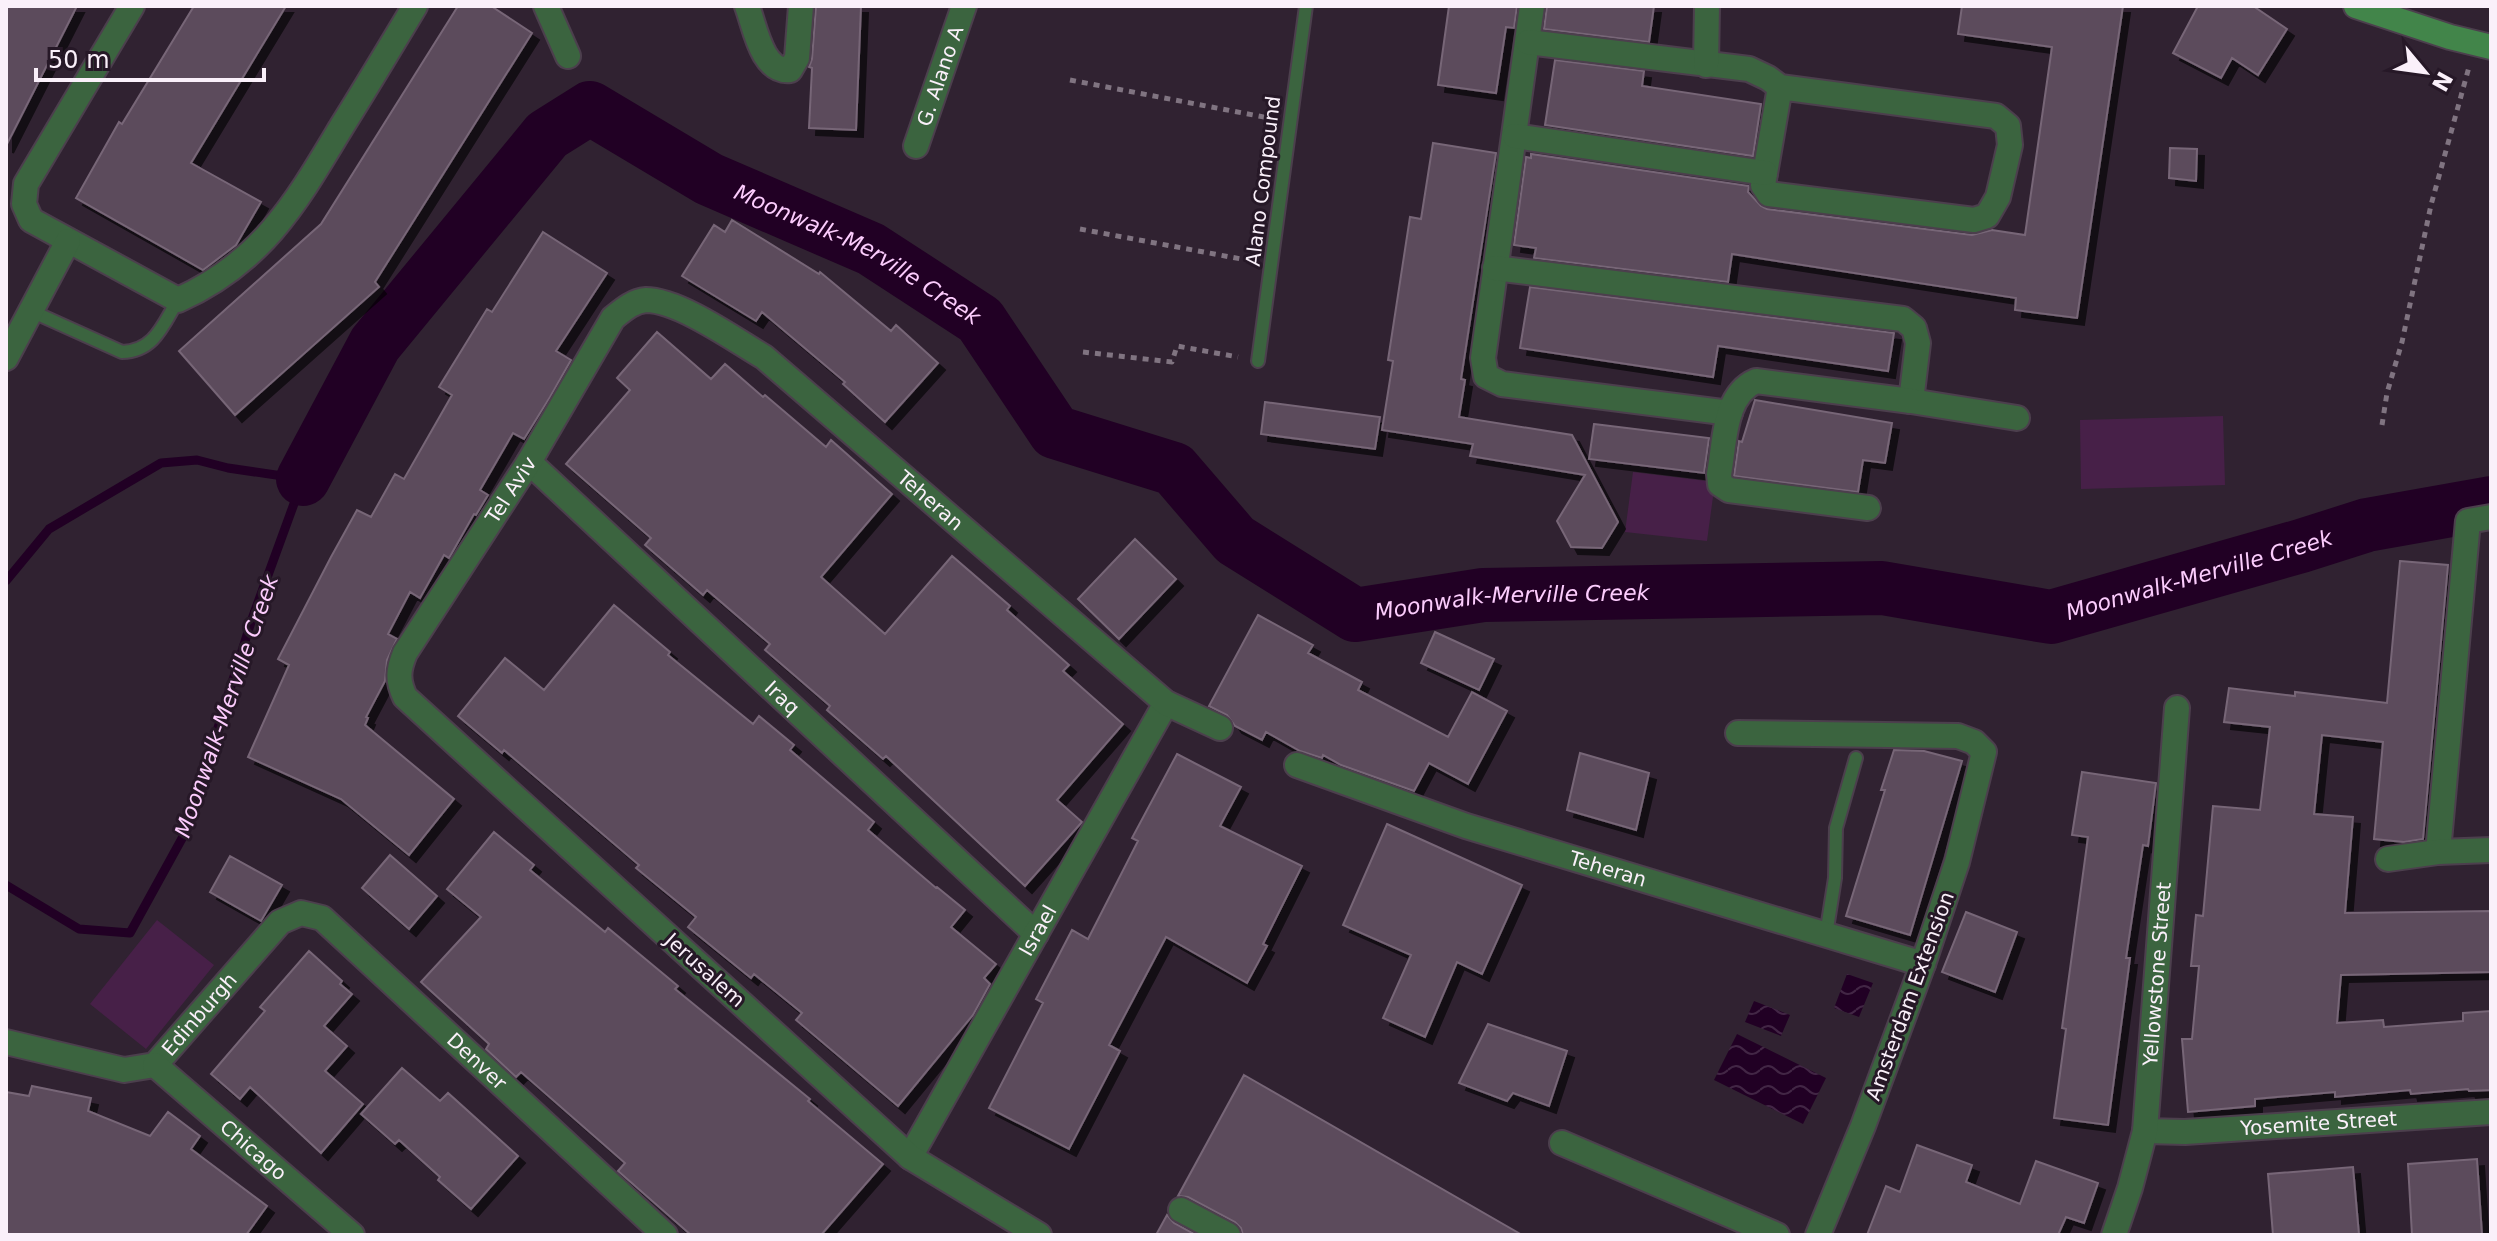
<svg xmlns="http://www.w3.org/2000/svg" width="2497" height="1241" viewBox="0 0 2497 1241" font-family="'DejaVu Sans',sans-serif">
<style>
.green{fill:#472048}
.water{fill:url(#water-waves)}
.lines{fill:none;stroke-linecap:round;stroke-linejoin:round}
.stream{stroke:#210024;stroke-width:9}
.river{stroke:#210024;stroke-width:54}
.building{fill:#5c4b5c;stroke:#767;stroke-width:2;filter:url(#shadow)}
.lane-casing{stroke:#4c3f4d;stroke-width:16}
.street-casing{stroke:#4c3f4d;stroke-width:28}
.secondary-casing{stroke:#4c3f4d;stroke-width:28}
.path{stroke:#807481;stroke-width:5;stroke-dasharray:6 6;stroke-linecap:butt}
.lane{stroke:#3b643f;stroke-width:12}
.street{stroke:#3b643f;stroke-width:24}
.secondary{stroke:#42854a;stroke-width:24}
.labels{text-anchor:middle;stroke-width:6;stroke-linejoin:round;paint-order:stroke}
.street-label{font-size:20px;fill:#faf0fa;stroke:#261827}
.water-label{font-size:22px;font-style:italic;fill:#fcccfd;stroke:#261827}
</style>
<defs>
<pattern id="water-waves" width="16" height="10" patternUnits="userSpaceOnUse" patternTransform="scale(2)"><rect width="16" height="10" fill="#210024"/><path d="M0 5q4-4 8 0t8 0" fill="none" stroke="#422645"/></pattern>
<filter id="shadow"><feDropShadow dx="7" dy="7" stdDeviation="0" flood-color="#0009"/></filter>
</defs>
<rect width="100%" height="100%" fill="#302231"/>
<path class="green" d="M2223,416L2225,485L2081,489L2080,420Z
M1633,472L1715,482L1707,541L1625,532Z
M157,920L214,965L146,1049L90,1004Z"/>
<path class="water" d="M1847,974L1873,983L1859,1017L1834,1008Z
M1754,1001L1790,1015L1781,1036L1745,1022Z
M1737,1034L1826,1078L1803,1124L1714,1080Z"/>
<g class="lines">
<path class="stream" d="M6,581L49,529L161,463L197,460L228,468L303,479L252,619L185,833L130,933L79,929L6,885"/>
<path class="river" id="s1" d="M303,479L375,344L547,135L590,108L709,179L871,249L980,320L1055,432L1174,469L1235,540L1355,615L1483,595L1882,588L2051,617L2301,546L2367,525L2491,503"/>
</g>
<path class="building" d="M6,6H77L6,146Z
M194,6H286L191,163L261,202L236,245L203,270L76,198L119,122L122,124Z
M458,6H491L532,33L375,282L379,287L235,415L179,351L321,224Z
M816,6H861L856,130L809,128L812,68L809,67L812,59Z
M1449,6H1517L1514,28L1506,27L1496,93L1438,85Z
M1547,6H1654L1649,42L1544,29Z
M1962,6H2123L2077,318L2015,310L2016,298L1732,254L1728,282L1534,258L1536,248L1514,245L1526,157L1531,158V154L1749,186L1748,192L1761,206L1767,209L1972,235L1992,230L2025,235L2052,47L1958,34Z
M2198,6H2253L2287,29L2258,75L2232,58L2221,78L2173,53Z
M1555,60L1644,71L1642,86L1761,104L1753,156L1545,125Z
M1433,143L1496,153L1461,379L1465,380L1459,417L1572,435L1618,522L1602,548L1571,547L1557,521L1585,475L1470,456L1473,444L1382,430L1393,361L1388,360L1410,217L1421,219Z
M2170,148L2197,149L2196,181L2169,178Z
M732,220L819,274L820,272L891,331L896,325L938,363L885,422L843,384L845,382L762,312L756,321L682,276L714,225L725,232Z
M543,232L607,273L556,351L571,360L550,397L524,439L513,433L480,490L488,495L476,515L474,514L449,558L444,555L420,598L410,592L388,634L397,639L387,660L385,681L366,717L368,718L365,725L454,799L409,855L341,799L248,757L289,665L278,659L331,557L357,510L371,517L395,474L404,479L452,395L439,387L487,309L492,312Z
M1530,287L1894,333L1888,371L1718,346L1713,377L1520,348Z
M657,332L711,379L725,364L763,397L765,395L826,447L831,440L892,494L821,577L885,634L952,556L1010,606L1007,610L1069,665L1063,671L1123,724L1057,800L1082,822L1025,886L886,756L883,759L827,710L830,706L765,650L770,644L707,590L703,595L645,545L651,538L566,464L630,390L617,378Z
M1755,400L1892,423L1885,463L1863,460L1858,492L1734,476L1739,441L1742,442Z
M1265,402L1380,417L1375,449L1261,434Z
M1594,424L1709,438L1704,473L1589,459Z
M1135,539L1176,579L1119,639L1078,599Z
M2400,561L2448,565L2423,839L2404,842L2374,839L2383,742L2322,735L2314,814L2353,817L2345,913L2491,911V972L2341,975L2337,1023L2383,1020L2384,1027L2463,1021V1013L2491,1011V1090L2469,1091L2468,1089L2411,1094L2410,1090L2335,1097V1092L2255,1099V1106L2188,1112L2182,1039H2192L2199,966H2191L2196,915L2203,916L2213,806L2260,810L2270,727L2224,722L2229,688L2295,696V692L2387,703Z
M614,605L670,652L668,655L753,724L759,716L794,745L790,750L874,822L868,830L936,888L937,887L965,910L951,927L996,964L984,978L990,984L973,1015L898,1106L796,1020L802,1013L754,974L751,978L688,927L696,917L636,868L639,865L504,750L502,753L458,716L505,658L544,690Z
M1258,615L1313,645L1308,653L1362,682L1358,690L1448,737L1472,692L1507,711L1468,784L1429,763L1414,791L1341,765L1323,755L1322,758L1300,751L1266,732L1262,740L1235,726L1227,715L1209,706Z
M1435,632L1494,659L1479,690L1421,663Z
M1894,750L1924,751L1962,761L1910,935L1846,916L1885,790H1881Z
M1580,753L1649,773L1636,830L1567,810Z
M1177,754L1241,787L1220,826L1302,866L1263,944L1267,946L1247,983L1166,937L1109,1045L1120,1051L1069,1149L989,1108L1043,1003L1036,999L1072,930L1088,939L1138,841L1132,838Z
M2082,772L2156,783L2148,846L2143,845L2126,958H2130L2108,1125L2054,1118L2066,1029L2062,1028L2088,837L2072,835Z
M1387,824L1522,885L1482,974L1457,962L1425,1037L1383,1018L1411,955L1343,925Z
M494,832L534,865L530,870L605,932L608,928L678,986L675,989L810,1099L808,1101L883,1164L821,1235H691L618,1171L625,1163L521,1072L516,1077L486,1049L489,1044L421,982L481,917L447,889Z
M390,855L437,896L409,929L362,888Z
M230,856L282,885L261,921L210,892Z
M1966,912L2017,932L1995,992L1942,972Z
M309,951L342,981L340,984L352,994L324,1026L347,1046L325,1071L363,1104L321,1153L250,1087L240,1099L211,1074L265,1011L260,1007Z
M1488,1024L1567,1051L1549,1106L1513,1093L1507,1101L1459,1083Z
M402,1068L440,1101L448,1093L518,1156L471,1209L438,1180L440,1177L399,1140L395,1144L361,1114Z
M1244,1075L1522,1235H1243L1241,1228L1235,1222L1188,1197L1178,1196Z
M32,1086L91,1098L88,1111L150,1136L168,1112L200,1136L191,1149L267,1206L246,1235H6V1092L29,1096Z
M1917,1145L1972,1165L1966,1182L2020,1204L2036,1161L2098,1183L2084,1223L2066,1217L2058,1235H1867L1886,1186L1900,1192Z
M2477,1159L2482,1235H2412L2408,1164Z
M2353,1167L2359,1235H2273L2268,1174Z
M1167,1215L1174,1223L1196,1235H1156Z"/>
<g class="lines">
<defs>
<path id="lane" d="M31,311L122,352C155,351 163,324 178,300
M1258,361L1306,6
M1826,935L1835,878L1836,828L1856,758"/>
<g id="street">
<path d="M132,6L26,184L24,204L31,220L178,300C263,262 297,201 342,126C367,86 391,46 415,6"/>
<path d="M546,6L568,56"/>
<path d="M747,6C755,27 762,73 790,70L797,58L801,6"/>
<path d="M1532,6L1483,358L1486,376L1502,384L1730,413"/>
<path d="M1528,42L1749,69L1768,78L1780,87L1996,116L2008,126L2010,145L1998,197L1987,216L1974,220L1769,194L1763,185L1780,87"/>
<path d="M1706,65L1707,6"/>
<path d="M1515,136L1765,173"/>
<path id="s2" d="M916,146L964,6"/>
<path d="M1495,268L1903,319L1914,328L1918,343L1911,401"/>
<path d="M6,358L68,241"/>
<path id="s3" d="M529,462L1036,934"/>
<path d="M1868,508L1729,490L1720,484L1719,474C1725,444 1723,395 1756,381L1911,401L2017,418"/>
<path d="M1738,733L1958,736L1974,742L1984,752L1957,862L1923,964L1863,1126L1818,1235"/>
<path id="s4" d="M1297,765L1466,826L1923,964"/>
<path d="M2438,852L2468,521L2491,517"/>
<path d="M2388,859L2438,852L2491,850"/>
<path id="s5" d="M6,1042L124,1070L155,1065L280,922L301,913L322,918L665,1235"/>
<path id="s6" d="M155,1065L352,1235"/>
<path id="s7" d="M2145,1131L2185,1132L2491,1112"/>
<path d="M1562,1143L1777,1235"/>
<path id="s8" d="M910,1157L1166,703"/>
<path d="M1181,1210L1228,1235"/>
<path id="s9" d="M1039,1235L910,1157L405,697C397,680 398,670 405,653L529,462L613,318C623,310 633,301 646,300C679,300 735,340 764,357L1166,703L1220,728"/>
<path id="s10" d="M2114,1235L2130,1188L2145,1131L2177,708"/>
</g>
<path id="secondary" d="M2356,6L2450,37L2491,47"/>
</defs>
<use href="#lane" class="lane-casing"/>
<use href="#street" class="street-casing"/>
<use href="#secondary" class="secondary-casing"/>
<path class="path" d="M1070,80L1269,118
M1080,229L1252,261
M1083,352L1172,362L1177,346L1238,357
M2382,425L2387,393L2402,342L2431,205L2469,67"/>
<use href="#lane" class="lane"/>
<use href="#street" class="street"/>
<use href="#secondary" class="secondary"/>
</g>
<g class="labels">
<g class="street-label">
<text dy="7" stroke="none"><textPath href="#s2" startOffset="74">G. Alano A</textPath></text>
<text transform="translate(1263 181) rotate(-83)" y="7">Alano Compound</text>
<text dy="7" stroke="none"><textPath href="#s9" startOffset="1074">Tel Aviv</textPath></text>
<text dy="7" stroke="none"><textPath href="#s9" startOffset="1664">Teheran</textPath></text>
<text dy="7" stroke="none"><textPath href="#s3" startOffset="346">Iraq</textPath></text>
<text dy="7" stroke="none"><textPath href="#s4" startOffset="328">Teheran</textPath></text>
<text dy="7" stroke="none"><textPath href="#s8" startOffset="260">Israel</textPath></text>
<text transform="translate(705 970) rotate(42)" y="7">Jerusalem</text>
<text dy="7" stroke="none"><textPath href="#s10" startOffset="266">Yellowstone Street</textPath></text>
<text transform="translate(1910 996) rotate(-70)" y="7">Amsterdam Extension</text>
<text dy="7" stroke="none"><textPath href="#s5" startOffset="220">Edinburgh</textPath></text>
<text dy="7" stroke="none"><textPath href="#s5" startOffset="598">Denver</textPath></text>
<text dy="7" stroke="none"><textPath href="#s7" startOffset="174">Yosemite Street</textPath></text>
<text dy="7" stroke="none"><textPath href="#s6" startOffset="130">Chicago</textPath></text>
</g>
<g class="water-label">
<text dy="8" stroke="none"><textPath href="#s1" startOffset="780">Moonwalk-Merville Creek</textPath></text>
<text dy="8" stroke="none"><textPath href="#s1" startOffset="2268">Moonwalk-Merville Creek</textPath></text>
<text dy="8" stroke="none"><textPath href="#s1" startOffset="1572">Moonwalk-Merville Creek</textPath></text>
<text transform="translate(226 706) rotate(-71)" y="8">Moonwalk-Merville Creek</text>
</g>
</g>
<rect width="2497" height="1241" fill="none" stroke="#faf0fa" stroke-width="16"/>
<g transform="translate(2425 72) rotate(119)" stroke="#261827" stroke-width="6" paint-order="stroke">
<path d="M0-6L14 30L0 20L-14 30Z" fill="#faf0fa"/>
<text y="-12" font-size="22" font-weight="bold" text-anchor="middle" fill="#faf0fa">N</text>
</g>
<path d="M36 68v12h228v-12" fill="none" stroke="#faf0fa" stroke-width="4"/>
<text x="48" y="68" font-size="24" fill="#faf0fa" stroke="#261827" stroke-width="6" paint-order="stroke">50 m</text>
</svg>
